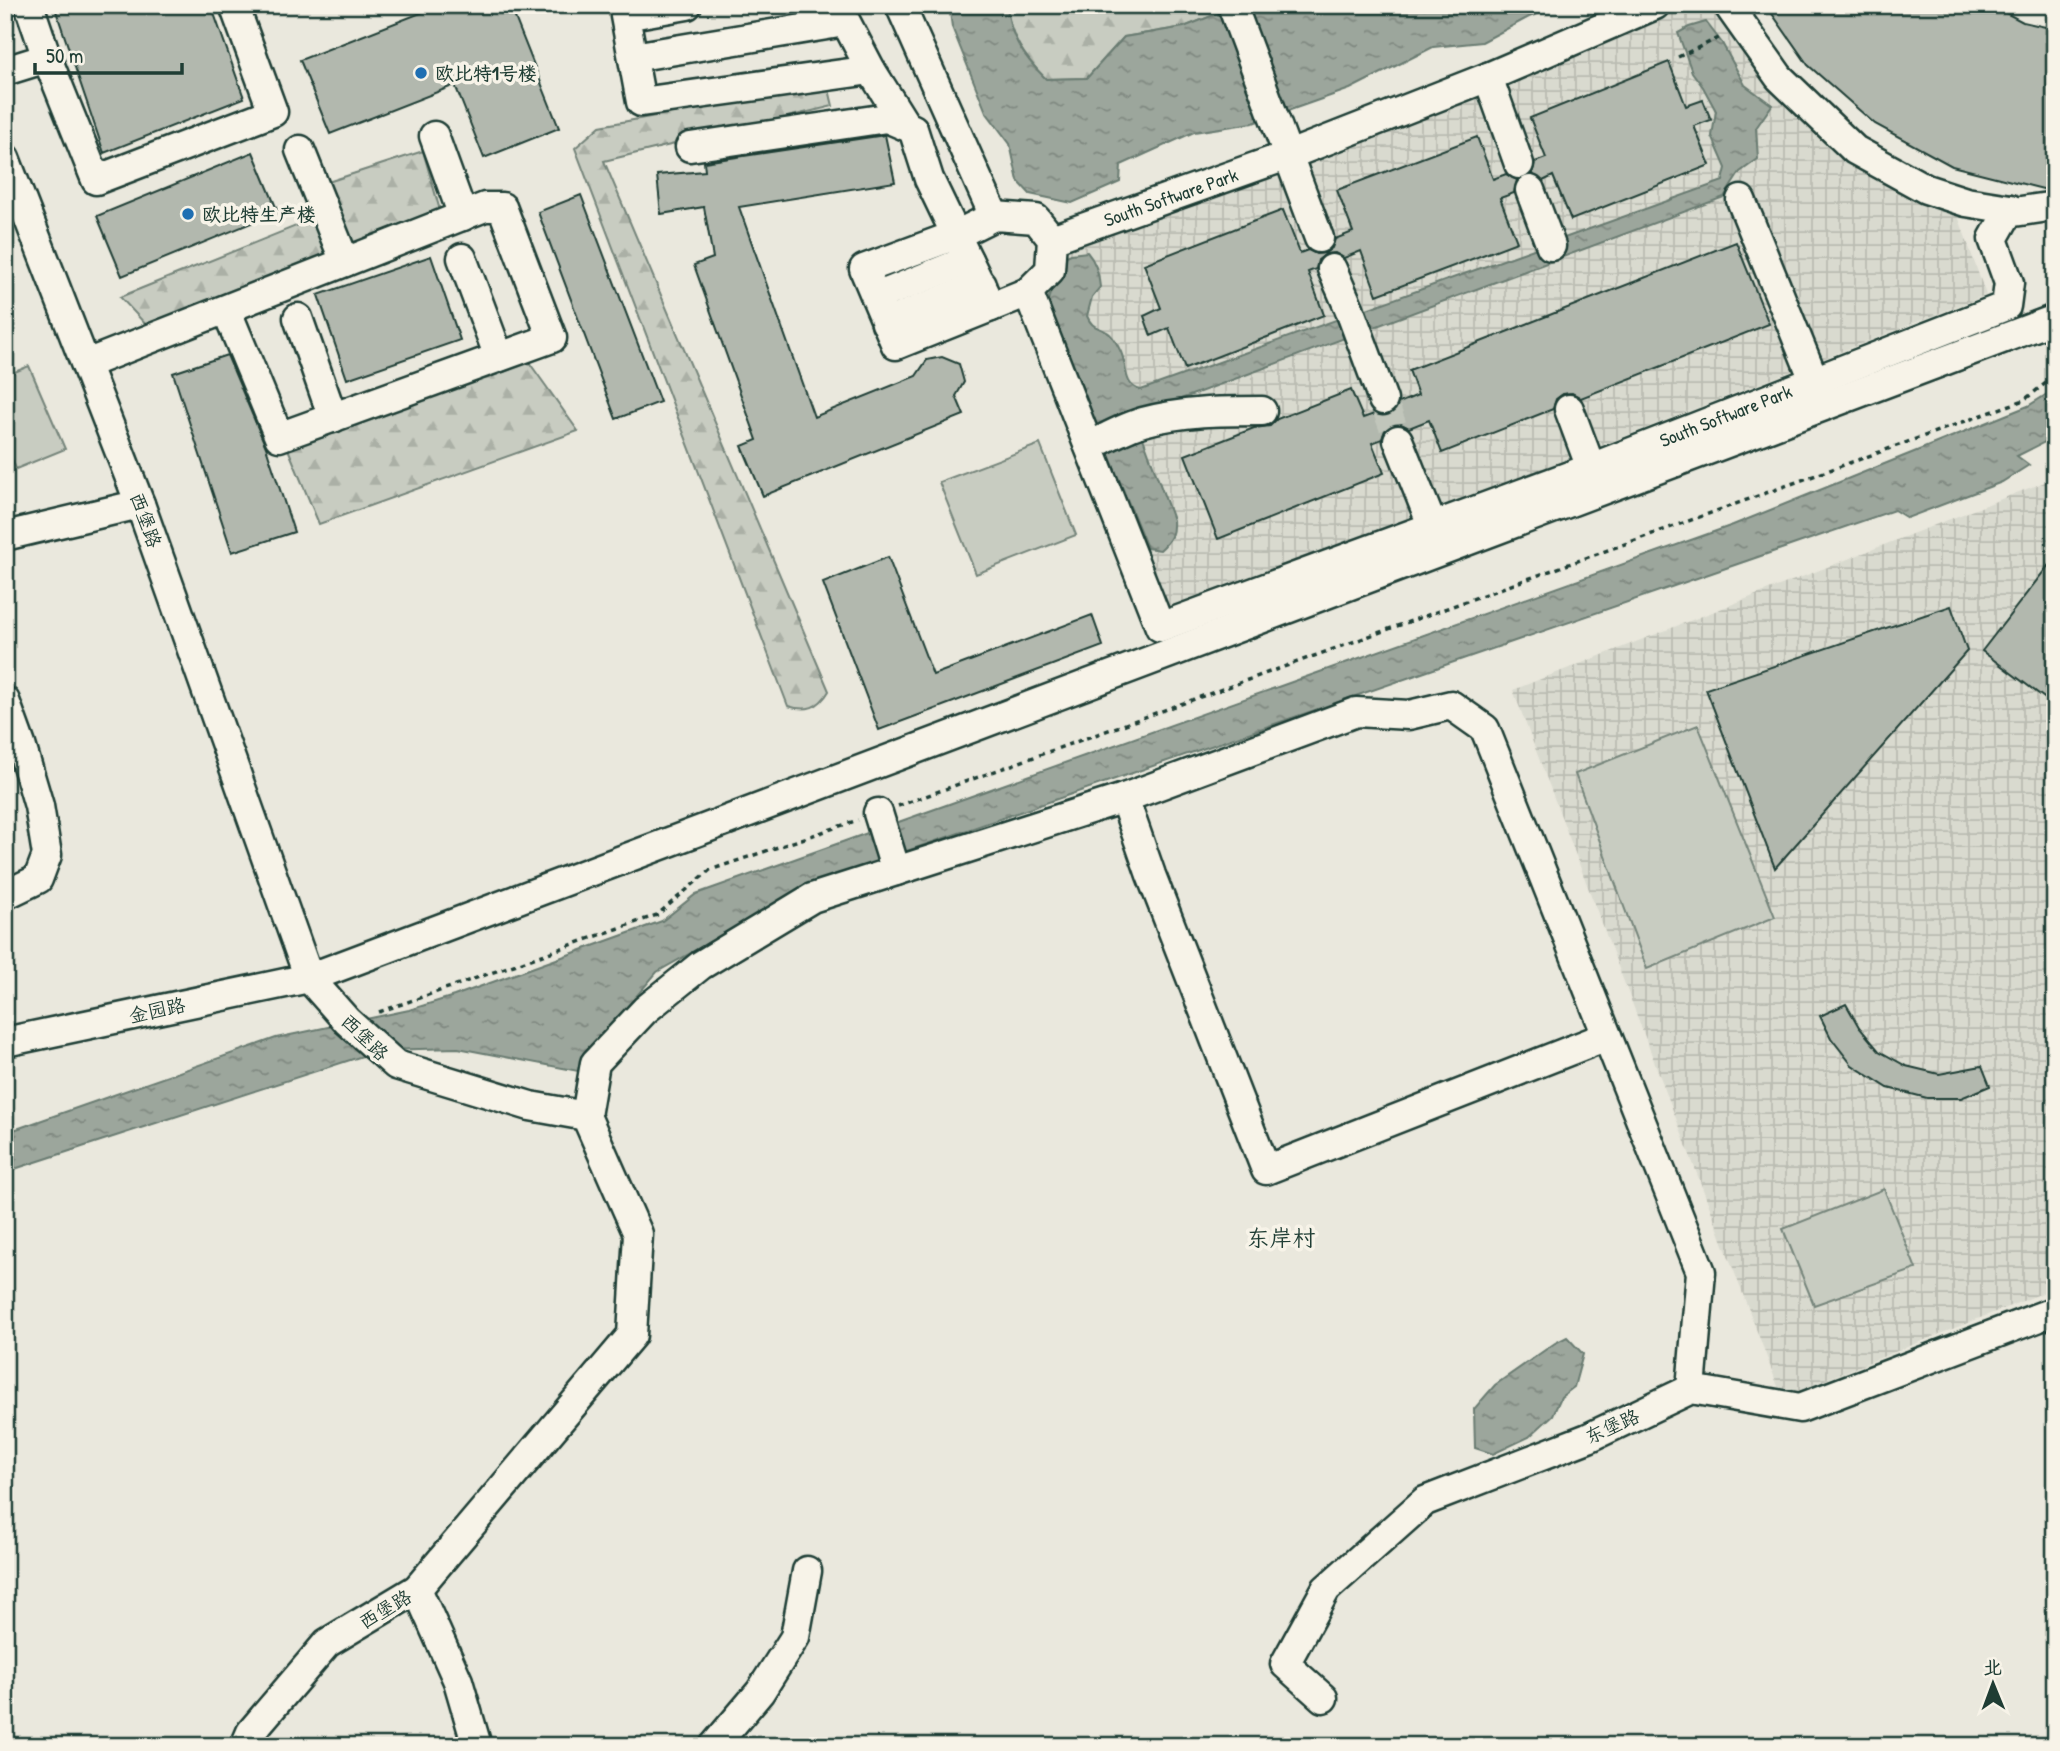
<svg xmlns="http://www.w3.org/2000/svg" width="2060" height="1751" viewBox="0 0 2060 1751" font-family="'Patrick Hand','LXGW WenKai TC',sans-serif">
<style>
.industrial{fill:url(#industrial-grid)}
.forest{fill:url(#forest-firs);stroke:#74847a;stroke-width:2}
.green{fill:#c8ccc1;stroke:#74847a;stroke-width:2}
.water{fill:url(#water-ripples);stroke:#6a7c72;stroke-width:2}
.building{fill:#b2b8ae;stroke:#1f3d34;stroke-width:2}
.lines{fill:none;stroke-linecap:round;stroke-linejoin:round}
.minor-tunnel{stroke:#c1c6bb;stroke-width:28;stroke-dasharray:28 14;stroke-linecap:butt}
.minor-casing{stroke:#1f3d34;stroke-width:33}
.path{stroke:#1f3d34;stroke-width:3.5;stroke-dasharray:5 5;stroke-linecap:butt}
.minor{stroke:#f7f3e8;stroke-width:28}
.poi-dot{fill:#1f6fb2;stroke:#f7f3e8;stroke-width:2.5}
.labels{text-anchor:middle;stroke-width:7;stroke-linejoin:round;paint-order:stroke}
.poi-label{font-size:19px;font-weight:bold;fill:#1f3d34;stroke:#f7f3e8;text-anchor:start}
.street-label{font-size:19px;fill:#1f3d34;stroke:#f7f3e8}
.quarter-label{font-size:23px;fill:#1f3d34;stroke:#f7f3e8}
</style>
<defs>
<pattern id="industrial-grid" width="8" height="8" patternUnits="userSpaceOnUse" patternTransform="scale(1.75)"><rect width="8" height="8" fill="#d9dacf"/><path d="M0 4h8M4 0v8" fill="none" stroke="#babcb2"/></pattern>
<pattern id="forest-firs" width="22" height="20" patternUnits="userSpaceOnUse" patternTransform="scale(1.75)"><rect width="22" height="20" fill="#c8ccc1"/><path d="M5 1l3.5 6h-7zM16 11l3.5 6h-7z" fill="#abb0a6"/></pattern>
<pattern id="water-ripples" width="26" height="14" patternUnits="userSpaceOnUse" patternTransform="scale(1.75)"><rect width="26" height="14" fill="#9ca69c"/><path d="M2 4q2-2 4 0t4 0M15 11q2-2 4 0t4 0" fill="none" stroke="#7f8880"/></pattern>
</defs>
<rect width="100%" height="100%" fill="#eae8dd"/>
<filter id="ink" filterUnits="userSpaceOnUse"><feTurbulence type="fractalNoise" baseFrequency=".0143" numOctaves="2"/><feDisplacementMap in="SourceGraphic" scale="14" xChannelSelector="R" yChannelSelector="G"/><feConvolveMatrix kernelMatrix="1 2 1 2 8 2 1 2 1" color-interpolation-filters="sRGB"/></filter>
<g filter="url(#ink)">
<path class="industrial" d="M1685,5H1714L1828,138L1957,213L1986,295L1169,615L1044,302L1065,242Z
M2055,478V1288L1782,1397L1513,690Z"/>
<path class="forest" d="M1007,5H1239L1184,27L1124,37L1087,78L1046,79C1025,58 1009,36 1007,5Z
M828,85L833,106L604,161L829,691C819,708 807,712 788,706L575,148L600,126Z
M423,151L441,214L149,328L120,297L336,210L328,182Z
M521,351L578,431L319,524L286,444Z"/>
<path class="green" d="M29,366L65,449L16,469L5,443V376Z
M1040,444L1076,535L976,574L939,482Z
M1698,725L1775,917L1647,969L1575,774Z
M1884,1189L1916,1269L1814,1305L1783,1229Z"/>
<path class="water" d="M949,5H1007C1009,37 1024,57 1046,79L1087,78L1124,37L1184,27L1239,5H1563L1529,17L1482,42L1433,47L1350,89L1253,123L1194,132L1121,165L1120,182L1072,203L1030,194L1018,181L1010,144L986,112L952,27Z
M1706,22L1722,43L1745,85L1772,105L1756,128L1758,159L1740,172L1724,197L1135,416L1173,520C1174,534 1171,540 1160,550L1147,548L1047,303L1062,258L1071,254L1087,252C1096,262 1099,274 1100,287L1092,297L1087,316C1092,328 1097,326 1107,332C1113,335 1117,344 1120,350C1128,364 1122,386 1141,390L1723,181L1726,168L1712,136L1716,111L1703,87L1692,72L1678,33L1689,27Z
M2055,389V437L2017,456L2029,465L2002,482L1907,518L1894,510L817,882L657,972L604,1034L583,1072L458,1048L381,1050L5,1172V1133L276,1038L409,1010L454,996L662,921L696,894L1733,525L2028,406Z
M1567,1337L1583,1354L1574,1387L1561,1397L1553,1415L1529,1437L1493,1454L1475,1448L1474,1409L1495,1385L1555,1343Z"/>
<path class="building" d="M54,5H211L244,98L104,153Z
M441,5H510L559,128L484,158L455,85L330,134L300,60Z
M1766,5H1991L2023,22L2055,29V190H2047L1952,166L1875,124L1808,65Z
M1669,62L1686,106L1703,100L1711,120L1694,126L1710,165L1571,220L1553,176L1543,181L1532,174L1535,162L1546,158L1530,118Z
M885,135L895,182L739,207L814,417L916,376L927,360L942,357L959,364L964,382L956,396L964,415L763,496L742,446L757,440L694,265L713,258L704,207L661,214L657,175L705,171L704,162Z
M1477,137L1493,179L1506,174L1517,180L1514,193L1500,198L1517,242L1377,295L1361,251L1344,258L1335,253L1326,254L1318,260L1316,269L1308,272L1324,315L1185,369L1169,328L1151,336L1144,316L1161,308L1144,264L1283,210L1300,253L1308,250L1316,254L1325,253L1332,248L1335,239L1353,232L1337,190Z
M253,152L278,212L122,276L97,216Z
M581,195L660,402L616,419L538,212Z
M1736,242L1769,324L1581,398L1572,393L1563,394L1556,399L1553,409L1442,453L1429,420L1409,428L1401,424H1392L1385,430L1382,439L1372,443L1384,473L1218,539L1185,455L1254,428L1270,426L1277,419L1351,390L1363,418L1374,414L1381,416L1389,415L1396,410L1399,403L1418,395L1409,370Z
M431,256L460,340L347,379L318,295Z
M227,355L266,447L294,532L232,552L173,373Z
M888,557L933,675L1092,615L1103,646L879,730L823,583Z
M2055,557V706L1982,651Z
M1951,606L1967,651L1775,868L1706,689Z
M1846,1004L1859,1027L1879,1051L1906,1066L1939,1074L1982,1066L1990,1086L1961,1098H1927L1888,1088L1852,1065L1831,1038L1820,1016Z"/>
<g class="lines">
<path class="minor-tunnel" d="M1383,400L1398,440"/>
<defs>
<g id="minor">
<path d="M687,5L625,16L641,102L871,70"/>
<path d="M900,5L994,216"/>
<path d="M1232,5L1319,238"/>
<path d="M1728,5L1779,77L1855,150L1926,189L1966,202L2010,209L2014,212L2055,206"/>
<path d="M838,7L871,70L906,126"/>
<path d="M633,57L845,22"/>
<path d="M47,58L96,180L273,112L235,8L242,5"/>
<path d="M5,71L47,58L29,5"/>
<path d="M1488,77L1519,164"/>
<path d="M434,136L463,216"/>
<path d="M690,147L887,118L913,129L929,179L956,235L864,269L896,345L991,307"/>
<path d="M300,150L345,262"/>
<path d="M5,158L140,504L309,978L347,1021L396,1065L530,1106L586,1116L638,1234L632,1335L417,1589L327,1643L251,1732L245,1746"/>
<path d="M1530,190L1551,246"/>
<path d="M1741,200L1814,380"/>
<path d="M994,216L1036,219L1052,239L1050,270L1028,292L991,307L956,235Z"/>
<path id="s1" d="M1052,239L1289,155L1488,77L1655,5"/>
<path d="M462,258L499,357"/>
<path d="M1332,269L1349,308L1383,400"/>
<path id="s2" d="M1028,292L1160,627L1591,468L2006,306L2009,283L1993,239L2010,209"/>
<path d="M876,297L968,260"/>
<path d="M298,318L333,418"/>
<path d="M886,323L981,284"/>
<path d="M86,364L485,207H502L552,338L279,437L226,309"/>
<path d="M1569,409L1591,468"/>
<path d="M1398,440L1432,525"/>
<path d="M1089,446C1106,438 1125,427 1143,422C1182,411 1222,411 1262,411"/>
<path d="M5,536L140,504"/>
<path d="M5,701L21,745L39,806L47,855L38,879L5,895"/>
<path d="M1124,798L1151,875L1266,1170L1607,1036"/>
<path d="M878,813L896,871"/>
<path d="M5,1042L309,978L2055,319"/>
<path d="M586,1116L595,1063L645,1010L701,965L812,898L1124,798L1356,712L1409,715L1451,705L1485,729L1701,1272L1691,1389"/>
<path d="M417,1589L458,1681L477,1746"/>
<path d="M1323,1698L1285,1664L1326,1589L1425,1501L1588,1438L1691,1389L1800,1408L2055,1311"/>
<path d="M714,1746L760,1692L795,1637L807,1571"/>
</g>
</defs>
<use href="#minor" class="minor-casing"/>
<path class="path" d="M1678,57L1723,36
M898,806L2024,400L2055,376
M379,1012L657,915L710,870L858,820"/>
<use href="#minor" class="minor"/>
</g>
</g>
<g class="poi-dot">
<circle cx="421" cy="73" r="7"/>
<circle cx="188" cy="214" r="7"/>
</g>
<g class="labels">
<g class="poi-label">
<text x="435" y="80">欧比特1号楼</text>
<text x="202" y="221">欧比特生产楼</text>
</g>
<g class="street-label">
<text dy="7" stroke="none"><textPath href="#s1" startOffset="126">South Software Park</textPath></text>
<text dy="7" stroke="none"><textPath href="#s2" startOffset="964">South Software Park</textPath></text>
<text transform="translate(146 520) rotate(70)" y="7">西堡路</text>
<text transform="translate(157 1010) rotate(-12)" y="7">金园路</text>
<text transform="translate(365 1037) rotate(44)" y="7">西堡路</text>
<text transform="translate(1612 1426) rotate(-24)" y="7">东堡路</text>
<text transform="translate(385 1609) rotate(-31)" y="7">西堡路</text>
</g>
<g class="quarter-label">
<text x="1281" y="1246">东岸村</text>
</g>
</g>
<rect width="2060" height="1751" fill="none" stroke="#f7f3e8" stroke-width="28"/>
<rect x="14" y="14" width="2032" height="1723" fill="none" stroke="#1f3d34" stroke-width="2.5" filter="url(#ink)"/>
<g transform="translate(1993 1684) rotate(359)" stroke="#f7f3e8" stroke-width="5" paint-order="stroke">
<path d="M0-5L12 26L0 18L-12 26Z" fill="#1f3d34"/>
<text y="-10" font-size="19" font-weight="bold" text-anchor="middle" fill="#1f3d34">北</text>
</g>
<path d="M35 63v10h147v-10" fill="none" stroke="#1f3d34" stroke-width="3.5"/>
<text x="46" y="63" font-size="21" fill="#1f3d34" stroke="#f7f3e8" stroke-width="5" paint-order="stroke">50 m</text>
</svg>
